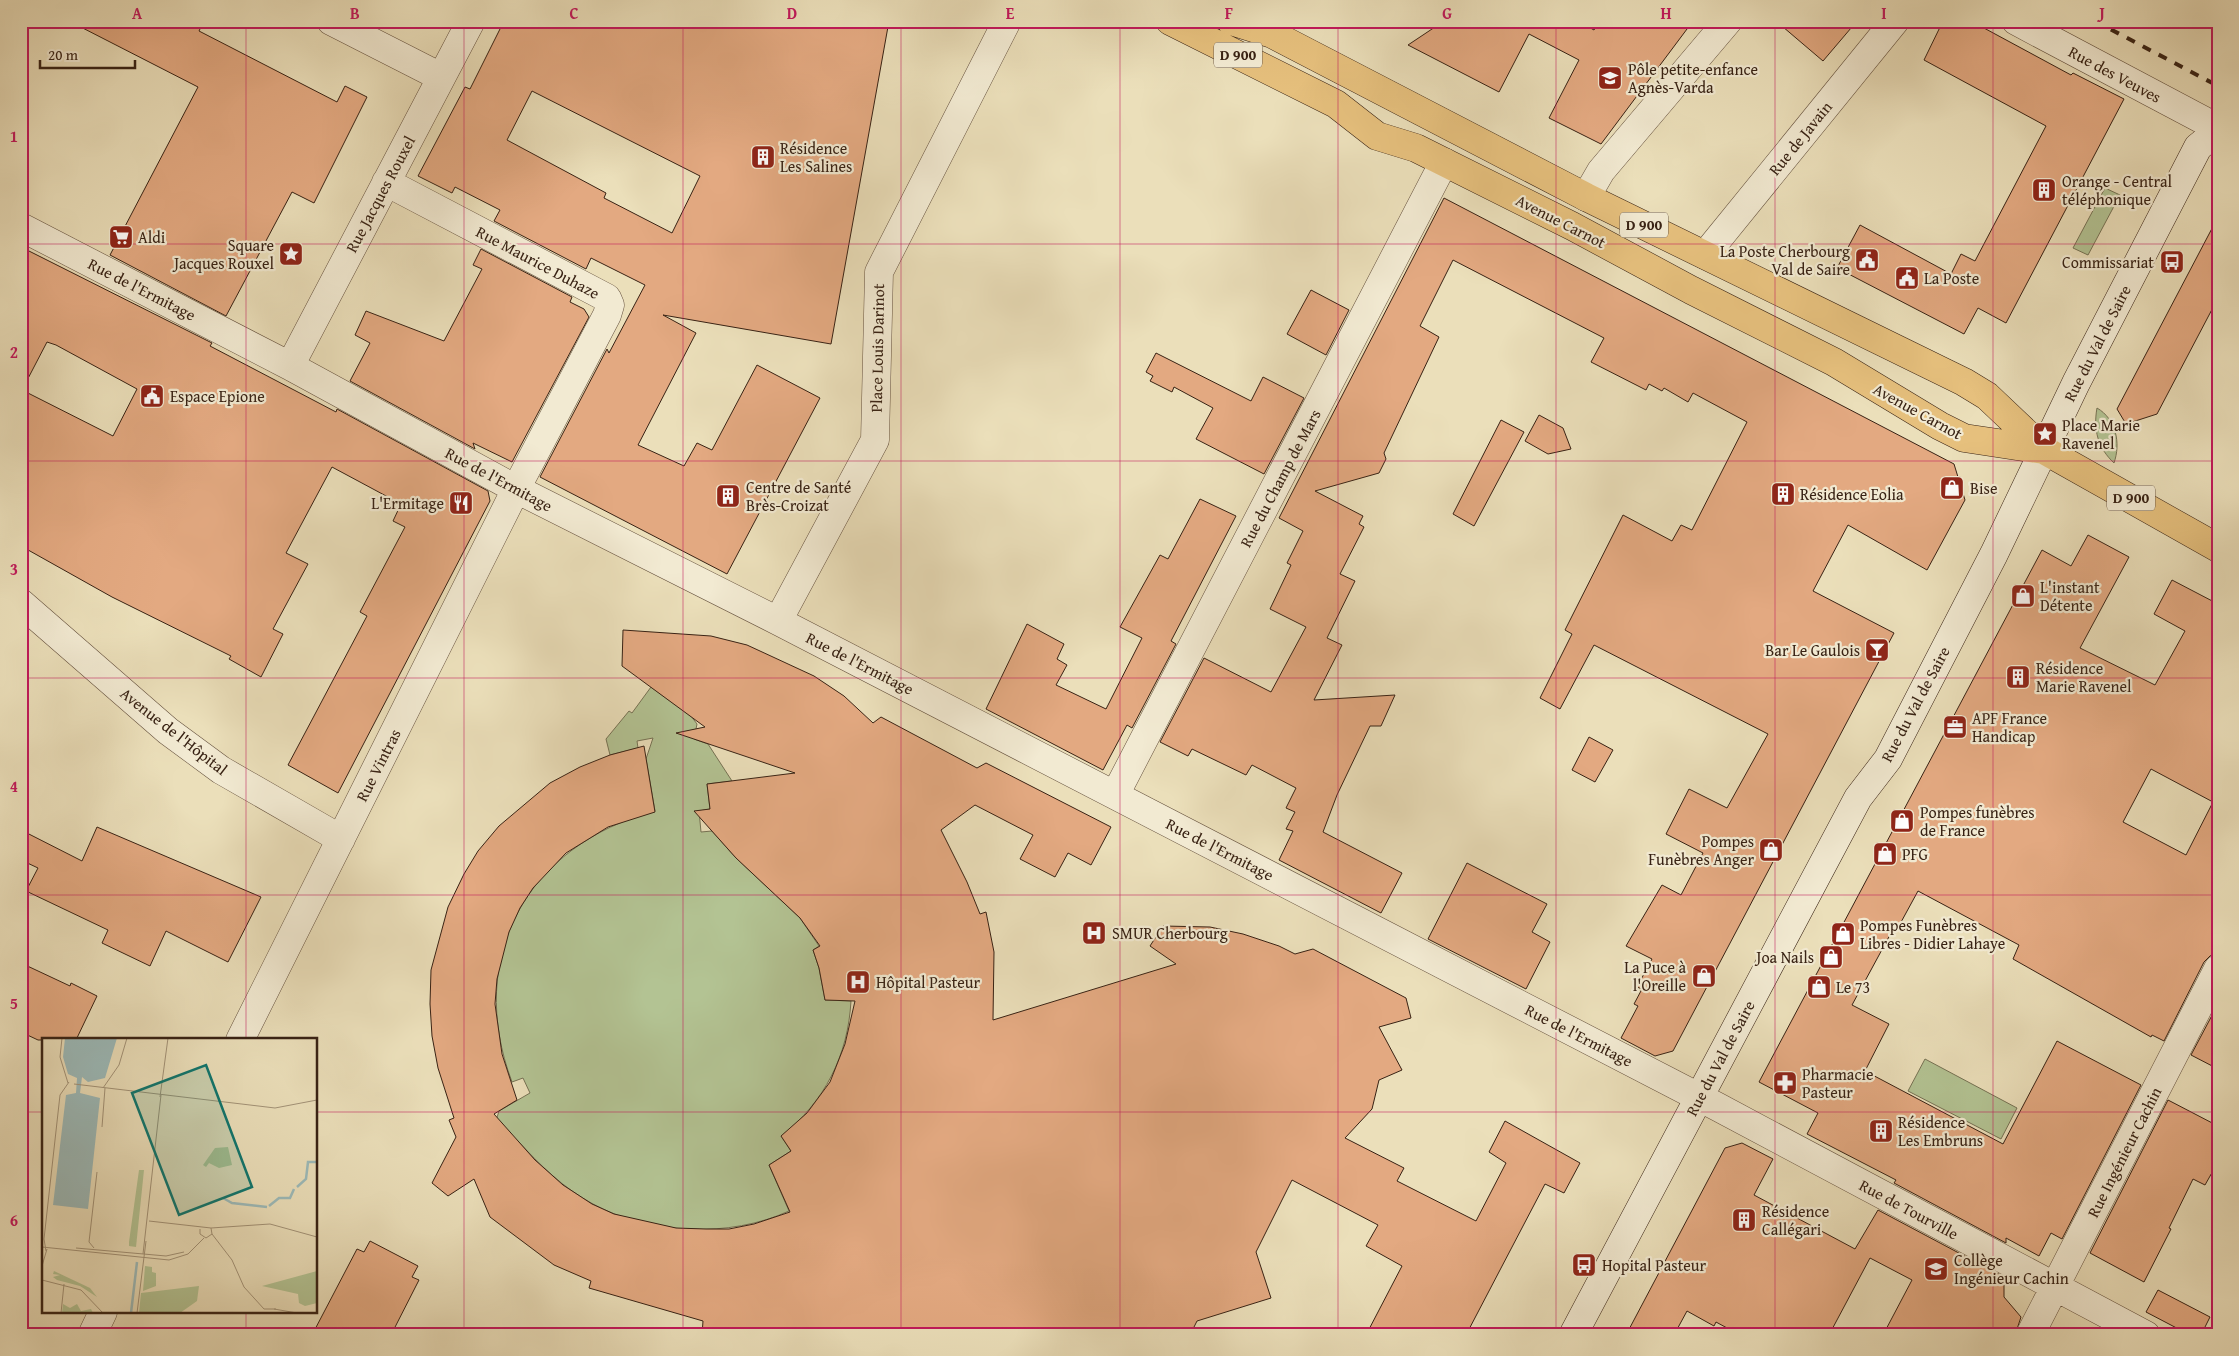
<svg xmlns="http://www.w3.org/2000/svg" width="2239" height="1356" viewBox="0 0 2239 1356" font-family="'Gentium Book Plus',serif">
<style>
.green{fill:#b3c393;stroke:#767254}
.building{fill:#e3a981;stroke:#382214;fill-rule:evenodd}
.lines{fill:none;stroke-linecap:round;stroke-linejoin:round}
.street-casing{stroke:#65513e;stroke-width:29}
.secondary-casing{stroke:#382214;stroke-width:29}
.primary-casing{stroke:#382214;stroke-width:29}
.street{stroke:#f2ead2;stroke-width:28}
.secondary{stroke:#f2ead2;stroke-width:28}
.primary{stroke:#e6c07d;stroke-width:28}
.rail{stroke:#382214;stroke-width:4;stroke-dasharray:9 9;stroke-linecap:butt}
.grid{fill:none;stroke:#c2185b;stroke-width:1;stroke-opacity:0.55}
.labels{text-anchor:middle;stroke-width:4.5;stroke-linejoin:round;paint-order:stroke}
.shield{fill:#f2ead2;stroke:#705e4d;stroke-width:1}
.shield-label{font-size:15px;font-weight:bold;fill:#382214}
.poi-label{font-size:16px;fill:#382214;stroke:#f2ead2;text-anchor:start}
.street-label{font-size:16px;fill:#382214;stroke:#f2ead2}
.inset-river{fill:none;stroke:#9cbab9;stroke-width:2.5}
.inset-road{fill:none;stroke:#a39378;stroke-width:1}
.view{fill:#0f766e;fill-opacity:0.15;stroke:#0f766e;stroke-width:2.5}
.inset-edge{fill:none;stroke:#382214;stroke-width:2.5}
.neatline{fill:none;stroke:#c2185b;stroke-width:2}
.grid-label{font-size:16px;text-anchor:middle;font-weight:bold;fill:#c2185b}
</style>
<rect width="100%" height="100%" fill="#ebdfba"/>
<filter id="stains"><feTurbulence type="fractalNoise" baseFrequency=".004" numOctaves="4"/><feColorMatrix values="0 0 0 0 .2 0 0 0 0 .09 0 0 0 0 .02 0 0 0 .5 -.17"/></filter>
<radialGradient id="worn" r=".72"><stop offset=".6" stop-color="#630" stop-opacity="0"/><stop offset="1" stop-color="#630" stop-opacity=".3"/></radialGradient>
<path class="green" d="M2105,188L2120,195L2088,255L2073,248Z
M2097,408C2116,419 2121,443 2114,463C2098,448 2093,430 2097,408Z
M651,687L691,716L697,724L694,739L708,744L732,781L707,784L710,809L699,811L701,832L712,831L736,858L800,918L819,946L813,950L819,968L825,1000L851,1001C848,1055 825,1102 781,1136L791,1151L769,1165L789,1211C730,1238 650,1235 593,1204C563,1188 540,1165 517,1140L487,1150L499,1111L530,1093L523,1078L512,1082C465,957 527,845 655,811L646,759L653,738L637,741L638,748L610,755L606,739L629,711L632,713Z
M1925,1059L2017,1108L2001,1139L1908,1091Z"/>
<path class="building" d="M69,21H204L199,31L337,102L345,86L367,97L314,203L292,192L226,316L110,255L198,87Z
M504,21H889L831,344L663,315L696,333L638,445L684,466L697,443L712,450L757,365L820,398L727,574L540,477L607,349L609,353L645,285L591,258L586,269L494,221L500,210L455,187L452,193L418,176L465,87L470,89ZM532,91L700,176L672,233L604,198L606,193L507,140Z
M1444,21H1578L1594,30L1599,21H1693L1601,144L1549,118L1579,60L1529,34L1499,92L1408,45Z
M1776,21H1857L1823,61Z
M1943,21H1971L2071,75L2073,73L2124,99L2006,323L1978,308L1964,334L1837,268L1860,225L1951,274L1961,254L1975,261L2046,126L1924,60Z
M1444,198L1954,464L1965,500L1927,570L1848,525L1813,591L1894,633L1673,1051L1655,1056L1621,1038L1638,1006L1634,1004L1642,989L1637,987L1652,959L1626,946L1662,885L1681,895L1703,853L1666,834L1689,789L1727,808L1768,734L1594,645L1560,709L1540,698L1572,634L1565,630L1623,515L1672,541L1681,525L1692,530L1747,422L1693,393L1688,402L1664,388L1662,391L1649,384L1646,390L1591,362L1604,338L1453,260L1420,326L1439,337L1384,453L1386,459L1379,473L1315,491L1363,516L1359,524L1364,527L1340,574L1355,581L1327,638L1342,645L1314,700L1395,695L1381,726H1370L1337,795L1323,832L1402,873L1381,913L1279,860L1293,831L1286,829L1295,812L1286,808L1296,788L1252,765L1246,775L1192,749L1188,756L1160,742L1204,658L1271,692L1306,627L1270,609L1291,565L1287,563L1303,531L1279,518Z
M2218,217V298L2157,414L2126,424L2117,409Z
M21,247L212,343L210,346L336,412L337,409L488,491L490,501L338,793L288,765L367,616L360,612L405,527L393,521L401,504L332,467L286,553L308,564L273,629L283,634L261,677L229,659L231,656L112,597L21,546ZM47,342L56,345L137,389L113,436L22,390Z
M481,249L572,297L570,302L584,309L589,317L512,462L473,443L475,449L350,381L370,343L355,335L366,311L444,341L482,269L473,265Z
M1311,290L1349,310L1326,355L1287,334Z
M1156,353L1251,401L1263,377L1304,398L1264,474L1196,439L1213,408L1174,387L1172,392L1150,381L1153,376L1146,372Z
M1539,415L1563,428L1571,449L1548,454L1525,441Z
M1501,420L1524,432L1474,526L1453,514Z
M1200,499L1236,516L1171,641L1176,644L1132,728L1127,725L1103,770L986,709L1027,624L1064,644L1057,659L1067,665L1056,685L1106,709L1142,638L1120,627L1160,555L1168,559Z
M2088,535L2129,557L2080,648L2155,685L2185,631L2154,614L2172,580L2218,604V953L2210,956L2204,962L2164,1041L2152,1035L2151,1037L2013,959L2019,945L1918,891L1894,935L1891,933L1852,1005L1889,1024L1865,1071L2003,1144L2057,1041L2141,1085L2062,1239L2051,1233L2039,1256L2006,1238V1243L1894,1183L1896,1180L1807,1134L1818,1113L1759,1082L2042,550L2071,566ZM2151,769L2213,802L2186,855L2123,822Z
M623,630L711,636L747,645L814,676L844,696L873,723L881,717L977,768L986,763L1111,827L1091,865L1068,853L1055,877L1020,859L1033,835L975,805L941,830L967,882L980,914L986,912L994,952L993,1020L1176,964L1150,946L1163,926L1210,927L1243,934L1279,946L1295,954L1313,949L1406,998L1411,1018L1379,1027L1402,1070L1379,1080L1372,1109L1345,1138L1404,1168L1397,1181L1476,1221L1506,1163L1489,1152L1505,1121L1580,1163L1564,1193L1545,1184L1466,1335H1366L1402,1266L1366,1246L1378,1225L1292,1180L1256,1252L1271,1298L1197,1321L1190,1335H702L703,1321L589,1288L591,1281L554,1265L490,1217L474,1179L448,1196L432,1183L456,1137L449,1120L454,1118L438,1068L432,1036L430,1004L431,970L448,907L464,874L478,851L499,826L550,783L580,767L610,755L644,746L655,812L608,827L566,853L533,888L520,908L509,932L497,979L495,1004L502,1054L517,1100L494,1114L535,1160L563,1185L592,1204L614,1214L676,1228L706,1229H729L754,1224L790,1212L769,1165L791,1151L781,1136L807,1113L830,1082L845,1044L855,1001L825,1000L819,968L813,950L820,946L800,918L736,858L694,811L710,809L707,784L795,773L676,733L705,727L622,666Z
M1589,737L1613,750L1595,782L1572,770Z
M97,827L261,897L228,962L166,931L150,966L102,943L108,930L26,891L38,868L21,860V830L82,861Z
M1467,863L1547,904L1532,932L1550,942L1526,989L1428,939Z
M21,963L70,986L71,983L97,996L76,1040H38L21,1032Z
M2218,1004V1069L2191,1055Z
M2168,1100L2218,1126V1162L2205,1185L2193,1179L2169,1228L2171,1229L2144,1282L2090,1253Z
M1742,1143L1773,1159L1754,1195L1855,1249L1878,1210L2004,1277V1297L2021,1317L2015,1335H1883L1912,1280L1870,1258L1829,1335H1740L1716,1322L1714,1326L1687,1311L1674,1335H1626L1725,1148Z
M370,1241L418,1266L412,1277L419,1280L391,1335H312L357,1249L364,1252Z
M2158,1290L2210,1317L2201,1335H2190L2146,1312Z"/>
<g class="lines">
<defs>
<path id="street" d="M331,21L441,77
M2016,21L2218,128
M1586,197L1601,171L1728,21
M21,227L290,366L516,489L778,621L1716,1106L2146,1335
M1705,255L1895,21
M290,366L471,21
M21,603L168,731L221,770L341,839
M778,621L875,440L879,272L1007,21
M1115,795L1444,162
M240,1040L516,489L607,315L610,305L607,298L386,182
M92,1335L103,1312
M2030,1335L2218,969"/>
<path id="secondary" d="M1573,1335L1858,798L1888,759L1994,554L2076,383L2198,147L2208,139L2218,121"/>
<path id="primary" d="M1170,21L1336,104L1377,136L1416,148L1572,226L1691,290L1834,362L1940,426L1964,438L2044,450
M1231,21L1272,34L1586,197L1964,382L1987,396L2044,450L2218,548"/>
</defs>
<use href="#street" class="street-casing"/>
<use href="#secondary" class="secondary-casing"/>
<use href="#primary" class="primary-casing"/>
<use href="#street" class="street"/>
<use href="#secondary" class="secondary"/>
<use href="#primary" class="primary"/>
<path class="rail" d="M2095,21L2218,86"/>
</g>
<path class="grid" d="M246,21V1040M464,21V1335M683,21V1335M901,21V1335M1120,21V1335M1338,21V1335M1556,21V1335M1775,21V1335M1993,21V1335M21,244H2218M21,461H2218M21,678H2218M21,895H2218M21,1112H44M316,1112H2218M246,1312V1335"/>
<defs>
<symbol id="school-square" viewBox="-11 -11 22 22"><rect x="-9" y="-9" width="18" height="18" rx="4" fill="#8f2418" stroke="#f2ead2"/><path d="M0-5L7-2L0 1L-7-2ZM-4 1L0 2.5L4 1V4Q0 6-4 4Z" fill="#fff"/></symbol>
<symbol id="building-square" viewBox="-11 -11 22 22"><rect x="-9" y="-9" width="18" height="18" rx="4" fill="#8f2418" stroke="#f2ead2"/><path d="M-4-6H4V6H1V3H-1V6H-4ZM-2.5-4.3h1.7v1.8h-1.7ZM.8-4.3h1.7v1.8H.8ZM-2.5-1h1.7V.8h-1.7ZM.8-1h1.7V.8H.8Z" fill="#fff"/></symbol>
<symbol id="supermarket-square" viewBox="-11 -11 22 22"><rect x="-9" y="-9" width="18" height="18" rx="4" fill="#8f2418" stroke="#f2ead2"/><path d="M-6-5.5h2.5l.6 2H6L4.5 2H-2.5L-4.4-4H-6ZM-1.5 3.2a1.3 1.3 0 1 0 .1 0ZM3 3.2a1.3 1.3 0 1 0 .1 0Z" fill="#fff"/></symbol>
<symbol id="sight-square" viewBox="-11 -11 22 22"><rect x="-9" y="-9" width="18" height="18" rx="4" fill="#8f2418" stroke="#f2ead2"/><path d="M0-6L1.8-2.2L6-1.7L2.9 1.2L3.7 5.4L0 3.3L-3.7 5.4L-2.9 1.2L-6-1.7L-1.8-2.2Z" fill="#fff"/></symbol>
<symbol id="civic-square" viewBox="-11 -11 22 22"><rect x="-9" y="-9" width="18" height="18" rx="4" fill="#8f2418" stroke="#f2ead2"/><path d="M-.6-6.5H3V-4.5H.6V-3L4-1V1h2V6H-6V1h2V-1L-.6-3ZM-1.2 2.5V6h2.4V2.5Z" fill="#fff"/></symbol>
<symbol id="bus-square" viewBox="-11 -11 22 22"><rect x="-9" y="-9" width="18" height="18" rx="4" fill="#8f2418" stroke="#f2ead2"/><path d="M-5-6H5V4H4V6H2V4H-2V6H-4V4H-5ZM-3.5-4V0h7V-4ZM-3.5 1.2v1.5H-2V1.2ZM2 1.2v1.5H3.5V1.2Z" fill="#fff"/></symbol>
<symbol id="shop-square" viewBox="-11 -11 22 22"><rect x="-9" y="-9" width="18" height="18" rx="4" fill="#8f2418" stroke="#f2ead2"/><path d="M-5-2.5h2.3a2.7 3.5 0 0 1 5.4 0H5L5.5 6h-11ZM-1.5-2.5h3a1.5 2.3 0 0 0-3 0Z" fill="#fff"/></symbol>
<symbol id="restaurant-square" viewBox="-11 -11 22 22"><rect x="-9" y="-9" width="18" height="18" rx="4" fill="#8f2418" stroke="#f2ead2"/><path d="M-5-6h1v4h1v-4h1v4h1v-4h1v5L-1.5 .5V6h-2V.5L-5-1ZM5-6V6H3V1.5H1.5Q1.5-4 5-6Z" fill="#fff"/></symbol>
<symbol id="bar-square" viewBox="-11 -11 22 22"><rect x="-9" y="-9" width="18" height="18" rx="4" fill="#8f2418" stroke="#f2ead2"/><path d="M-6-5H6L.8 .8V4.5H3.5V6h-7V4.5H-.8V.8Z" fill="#fff"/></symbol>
<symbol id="office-square" viewBox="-11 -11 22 22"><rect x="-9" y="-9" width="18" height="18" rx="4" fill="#8f2418" stroke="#f2ead2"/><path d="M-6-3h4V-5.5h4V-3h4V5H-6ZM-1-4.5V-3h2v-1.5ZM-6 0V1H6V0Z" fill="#fff"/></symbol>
<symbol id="hospital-square" viewBox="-11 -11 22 22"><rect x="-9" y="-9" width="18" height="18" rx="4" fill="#8f2418" stroke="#f2ead2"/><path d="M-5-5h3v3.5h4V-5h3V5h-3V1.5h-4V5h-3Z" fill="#fff"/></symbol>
<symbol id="pharmacy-square" viewBox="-11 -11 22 22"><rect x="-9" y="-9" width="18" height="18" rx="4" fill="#8f2418" stroke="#f2ead2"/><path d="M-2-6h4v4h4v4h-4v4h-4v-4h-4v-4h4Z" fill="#fff"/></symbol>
</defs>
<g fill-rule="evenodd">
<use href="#school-square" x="1596" y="64" width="28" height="28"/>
<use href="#building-square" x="749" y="143" width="28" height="28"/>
<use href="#building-square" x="2030" y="176" width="28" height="28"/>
<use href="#supermarket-square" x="107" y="223" width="28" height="28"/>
<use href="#sight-square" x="277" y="240" width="28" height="28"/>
<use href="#civic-square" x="1853" y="246" width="28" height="28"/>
<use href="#bus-square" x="2158" y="248" width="28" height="28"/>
<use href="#civic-square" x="1893" y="264" width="28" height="28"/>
<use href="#civic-square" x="138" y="382" width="28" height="28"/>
<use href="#sight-square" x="2031" y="420" width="28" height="28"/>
<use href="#shop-square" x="1938" y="474" width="28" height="28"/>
<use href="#building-square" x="1769" y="480" width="28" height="28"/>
<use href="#building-square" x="714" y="482" width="28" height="28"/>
<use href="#restaurant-square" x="447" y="489" width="28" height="28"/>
<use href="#shop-square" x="2009" y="582" width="28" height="28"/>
<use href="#bar-square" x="1863" y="636" width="28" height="28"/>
<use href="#building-square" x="2004" y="663" width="28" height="28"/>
<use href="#office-square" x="1941" y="713" width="28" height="28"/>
<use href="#shop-square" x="1888" y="807" width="28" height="28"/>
<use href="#shop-square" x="1757" y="836" width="28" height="28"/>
<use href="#shop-square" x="1871" y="840" width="28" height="28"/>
<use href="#hospital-square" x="1080" y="919" width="28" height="28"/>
<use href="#shop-square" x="1829" y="920" width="28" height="28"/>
<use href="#shop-square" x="1817" y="943" width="28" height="28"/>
<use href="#shop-square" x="1690" y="962" width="28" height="28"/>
<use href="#hospital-square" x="844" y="968" width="28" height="28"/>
<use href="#shop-square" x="1805" y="973" width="28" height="28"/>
<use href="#pharmacy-square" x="1771" y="1069" width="28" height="28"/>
<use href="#building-square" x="1867" y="1117" width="28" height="28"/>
<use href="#building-square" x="1730" y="1206" width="28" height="28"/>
<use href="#bus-square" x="1570" y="1251" width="28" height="28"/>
<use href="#school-square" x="1922" y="1255" width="28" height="28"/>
</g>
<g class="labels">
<g class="shield">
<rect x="1214" y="42.5" width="48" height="25" rx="4"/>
<rect x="1620" y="212.5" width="48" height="25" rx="4"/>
<rect x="2107" y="485.5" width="48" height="25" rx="4"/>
</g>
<g class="shield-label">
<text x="1238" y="60">D 900</text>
<text x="1644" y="230">D 900</text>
<text x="2131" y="503">D 900</text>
</g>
<g class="poi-label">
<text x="1628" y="75">Pôle petite-enfance<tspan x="1628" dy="18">Agnès-Varda</tspan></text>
<text x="780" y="154">Résidence<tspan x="780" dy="18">Les Salines</tspan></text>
<text x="2062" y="187">Orange - Central<tspan x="2062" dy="18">téléphonique</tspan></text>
<text x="138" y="243">Aldi</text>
<text x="274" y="251" text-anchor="end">Square<tspan x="274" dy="18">Jacques Rouxel</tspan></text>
<text x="1850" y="257" text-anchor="end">La Poste Cherbourg<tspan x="1850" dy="18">Val de Saire</tspan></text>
<text x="2154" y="268" text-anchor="end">Commissariat</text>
<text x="1924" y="284">La Poste</text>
<text x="170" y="402">Espace Epione</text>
<text x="2062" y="431">Place Marie<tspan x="2062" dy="18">Ravenel</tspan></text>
<text x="746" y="493">Centre de Santé<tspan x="746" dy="18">Brès-Croizat</tspan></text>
<text x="1970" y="494">Bise</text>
<text x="1800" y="500">Résidence Eolia</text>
<text x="444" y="509" text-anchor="end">L'Ermitage</text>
<text x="2040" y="593">L'instant<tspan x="2040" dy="18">Détente</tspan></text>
<text x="1860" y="656" text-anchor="end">Bar Le Gaulois</text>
<text x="2036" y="674">Résidence<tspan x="2036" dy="18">Marie Ravenel</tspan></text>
<text x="1972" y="724">APF France<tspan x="1972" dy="18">Handicap</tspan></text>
<text x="1920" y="818">Pompes funèbres<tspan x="1920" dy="18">de France</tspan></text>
<text x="1754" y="847" text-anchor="end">Pompes<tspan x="1754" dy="18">Funèbres Anger</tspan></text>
<text x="1902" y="860">PFG</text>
<text x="1860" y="931">Pompes Funèbres<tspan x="1860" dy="18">Libres - Didier Lahaye</tspan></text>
<text x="1112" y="939">SMUR Cherbourg</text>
<text x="1814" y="963" text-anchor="end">Joa Nails</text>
<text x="1686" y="973" text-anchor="end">La Puce à<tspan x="1686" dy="18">l'Oreille</tspan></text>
<text x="876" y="988">Hôpital Pasteur</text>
<text x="1836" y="993">Le 73</text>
<text x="1802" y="1080">Pharmacie<tspan x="1802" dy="18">Pasteur</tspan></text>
<text x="1898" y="1128">Résidence<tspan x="1898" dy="18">Les Embruns</tspan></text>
<text x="1762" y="1217">Résidence<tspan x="1762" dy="18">Callégari</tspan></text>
<text x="1954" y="1266">Collège<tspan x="1954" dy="18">Ingénieur Cachin</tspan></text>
<text x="1602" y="1271">Hopital Pasteur</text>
</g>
<g class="street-label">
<text transform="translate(2115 74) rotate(28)" y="6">Rue des Veuves</text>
<text transform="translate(1800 138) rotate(-51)" y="6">Rue de Javain</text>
<text transform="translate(380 194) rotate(-62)" y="6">Rue Jacques Rouxel</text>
<text transform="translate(1561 221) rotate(27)" y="6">Avenue Carnot</text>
<text transform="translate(538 262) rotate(28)" y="6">Rue Maurice Duhaze</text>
<text transform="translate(142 289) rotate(27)" y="6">Rue de l'Ermitage</text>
<text transform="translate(2097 343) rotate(-63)" y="6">Rue du Val de Saire</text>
<text transform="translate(877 348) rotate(-89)" y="6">Place Louis Darinot</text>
<text transform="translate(1918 411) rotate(29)" y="6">Avenue Carnot</text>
<text transform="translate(1280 478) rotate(-62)" y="6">Rue du Champ de Mars</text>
<text transform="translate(499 479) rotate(28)" y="6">Rue de l'Ermitage</text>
<text transform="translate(860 663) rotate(27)" y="6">Rue de l'Ermitage</text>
<text transform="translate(1915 704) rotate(-62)" y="6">Rue du Val de Saire</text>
<text transform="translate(174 731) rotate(38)" y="6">Avenue de l'Hôpital</text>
<text transform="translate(378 765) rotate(-63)" y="6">Rue Vintras</text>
<text transform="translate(1220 849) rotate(27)" y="6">Rue de l'Ermitage</text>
<text transform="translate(1579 1035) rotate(27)" y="6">Rue de l'Ermitage</text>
<text transform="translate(1720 1058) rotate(-62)" y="6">Rue du Val de Saire</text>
<text transform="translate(2124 1152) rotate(-63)" y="6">Rue Ingénieur Cachin</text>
<text transform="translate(1909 1209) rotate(28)" y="6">Rue de Tourville</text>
</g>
</g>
<g transform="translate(42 1038)">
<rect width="275" height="275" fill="#ebdfba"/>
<path d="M186,109L190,127L177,130L167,125L164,129L161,127L173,110ZM97,132H102L94,209L87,208V204ZM103,228L110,229V234L114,235V248L101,253ZM12,233L48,250L55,259L38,248L15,242L11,239L18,237L11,236ZM275,233V265L263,268L257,265L256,256L220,248ZM157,248L155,263L138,275H97L99,255ZM21,266L28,270L35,266L39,273L49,271L51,275H20Z" fill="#b3c393"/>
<path d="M23,0H75L63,40L46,44L40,39L38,55L58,60L46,171L11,167L24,57L34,55L35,40L26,36L21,19Z" fill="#9cbab9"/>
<path class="inset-river" d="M255,149L264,141L266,124H275M181,160L190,165L225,169M227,168L237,160H248L252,151M89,275L95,224"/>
<path class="inset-road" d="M20,0L18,19L26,45M32,46L233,70L275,62M61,50L77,27L85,0M118,59L126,0M60,89L63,50M107,183L169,190L228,186L275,199M158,191V196L164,200L170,196L169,190M170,196L190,222L202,249L222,271H234M0,209L127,222L146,216L162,200M34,210L124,218L142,214M52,210L47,204L55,134M4,213L2,201L18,57L27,44M101,216L119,57M0,228L5,211M0,242L39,252L61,275M232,271L255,275M19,275L22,246M95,275L104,203"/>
<path class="view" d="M164,27L210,149L137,177L90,55Z"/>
<rect width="275" height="275" class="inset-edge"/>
</g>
<rect width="2239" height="1356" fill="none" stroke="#ebdfba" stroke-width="55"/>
<path d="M40 60v8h95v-8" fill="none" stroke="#382214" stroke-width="2.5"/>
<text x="48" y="60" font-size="15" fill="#382214" stroke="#f2ead2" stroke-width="4" paint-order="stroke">20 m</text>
<rect x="28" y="28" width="2184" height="1300" class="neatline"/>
<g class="grid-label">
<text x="137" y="19">A</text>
<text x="355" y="19">B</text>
<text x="574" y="19">C</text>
<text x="792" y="19">D</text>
<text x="1010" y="19">E</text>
<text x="1229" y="19">F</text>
<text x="1447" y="19">G</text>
<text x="1666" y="19">H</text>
<text x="1884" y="19">I</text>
<text x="2102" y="19">J</text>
<text x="14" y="142">1</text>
<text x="14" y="358">2</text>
<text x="14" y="575">3</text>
<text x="14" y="792">4</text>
<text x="14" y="1009">5</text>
<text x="14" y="1226">6</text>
</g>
<rect width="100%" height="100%" filter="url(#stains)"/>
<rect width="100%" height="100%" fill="url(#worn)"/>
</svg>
